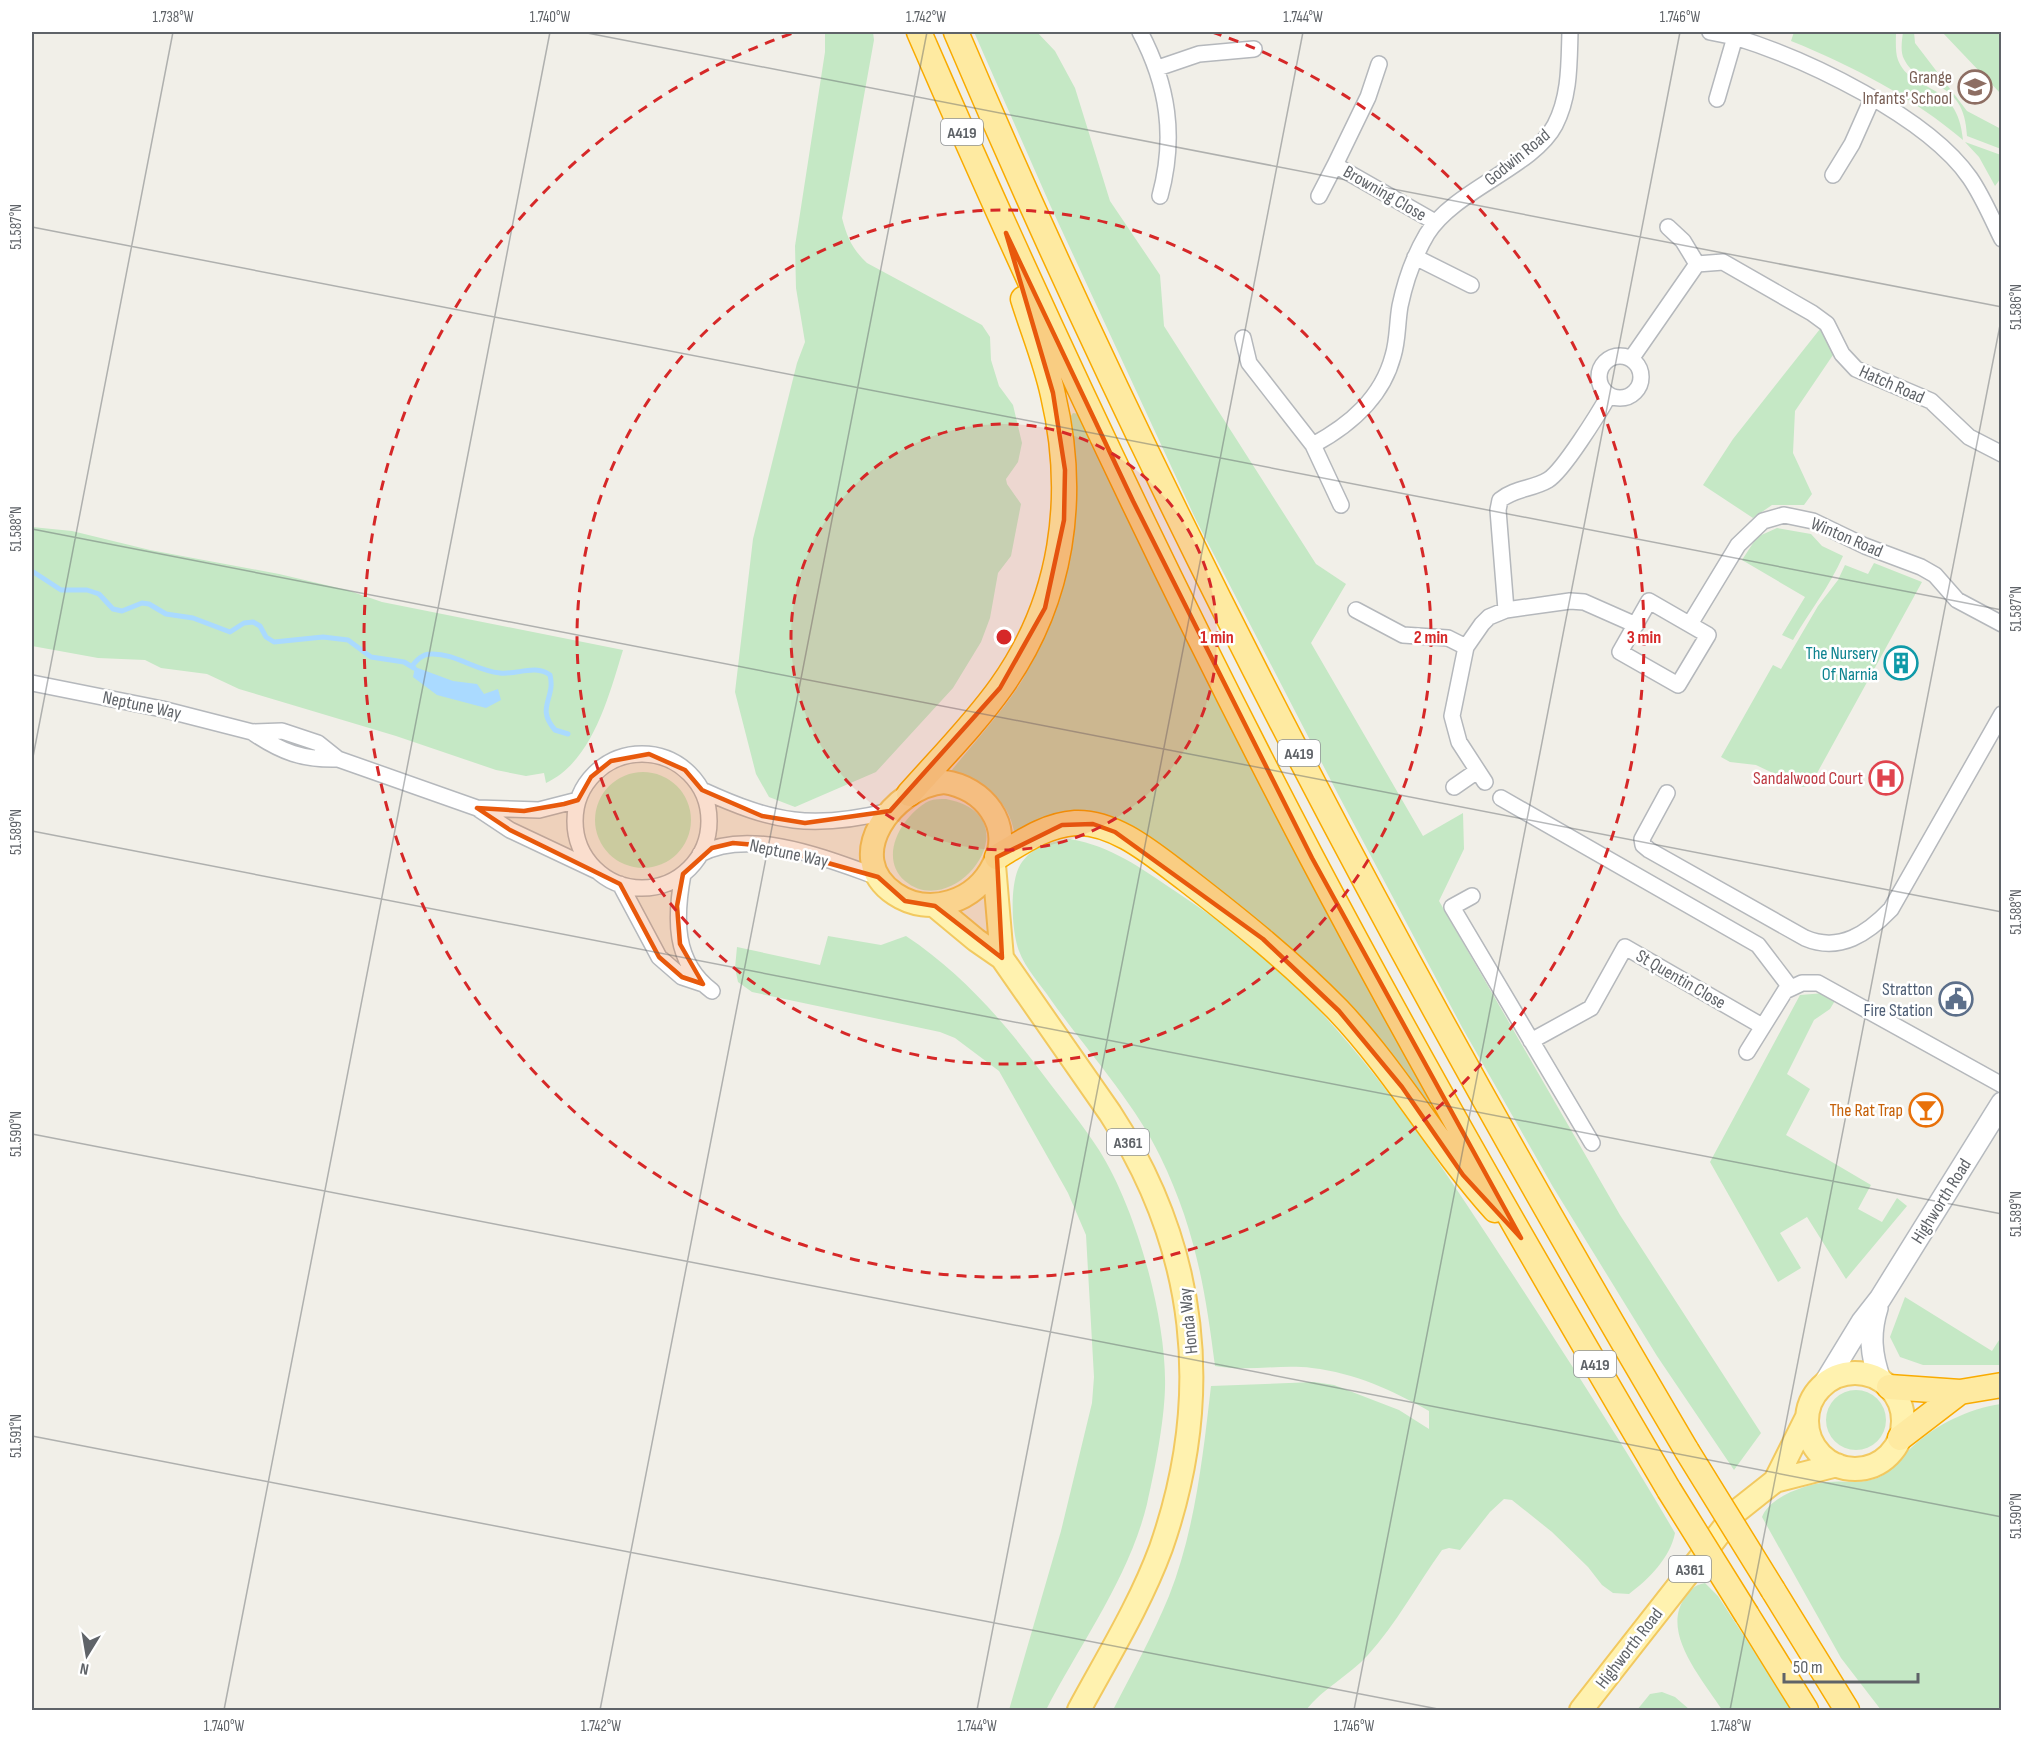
<svg xmlns="http://www.w3.org/2000/svg" width="2033" height="1742" viewBox="0 0 2033 1742" font-family="'Sofia Sans Condensed',sans-serif">
<style>
.green{fill:#c5e8c5}
.water{fill:#aadaff}
.lines{fill:none;stroke-linecap:round;stroke-linejoin:round}
.stream{stroke:#aadaff;stroke-width:5}
.minor-casing{stroke:#b5b8bc;stroke-width:18}
.secondary-casing{stroke:#b6babf;stroke-width:24}
.primary-casing{stroke:#f2c960;stroke-width:26}
.trunk-casing{stroke:#f9ab00;stroke-width:27}
.minor{stroke:#fff;stroke-width:15}
.secondary{stroke:#fff;stroke-width:21}
.primary{stroke:#fff2af;stroke-width:22}
.trunk{stroke:#feeaa1;stroke-width:24}
.trunk-bridge-casing{stroke:#f9ab00;stroke-width:27;stroke-linecap:butt}
.trunk-bridge{stroke:#feeaa1;stroke-width:24}
.marked{fill:#e8590c;fill-opacity:0.2;stroke:#e8590c;stroke-width:4.5;stroke-linejoin:round}
.ticks{fill:none;stroke:#5f6368;stroke-width:1.5;stroke-opacity:0.45}
.ring{fill:none;stroke:#d62828;stroke-width:3;stroke-dasharray:10 8}
.labels{text-anchor:middle;stroke-width:5;stroke-linejoin:round;paint-order:stroke}
.shield{fill:#fff;stroke:#8f9295;stroke-width:1.5}
.shield-label{font-size:16px;font-weight:bold;fill:#5f6368}
.education-label{font-size:18px;fill:#785e54;stroke:#fff;text-anchor:end}
.street-label{font-size:18px;fill:#5f6368;stroke:#fff}
.culture-label{font-size:18px;fill:#0d838f;stroke:#fff;text-anchor:end}
.health-label{font-size:18px;fill:#be3a42;stroke:#fff;text-anchor:end}
.service-label{font-size:18px;fill:#4e5e75;stroke:#fff;text-anchor:end}
.food-label{font-size:18px;fill:#c56008;stroke:#fff;text-anchor:end}
.centre{fill:#d62828;stroke:#fff;stroke-width:3}
.ring-label{font-size:18px;text-anchor:middle;font-weight:bold;fill:#d62828;stroke:#fff;stroke-width:5;stroke-linejoin:round;paint-order:stroke}
.neatline{fill:none;stroke:#5f6368;stroke-width:2}
.ticks-label{font-size:15px;text-anchor:middle;fill:#5f6368}
</style>
<rect width="100%" height="100%" fill="#f1efe8"/>
<path class="green" d="M825,32H873L874,40L842,218C847,237 852,249 867,263L982,325L990,337L991,360L999,386L1013,405L1022,443L1018,462L1006,479L1007,484L1021,504L1011,556L998,573L990,618L981,642L953,688L876,772L795,807L769,797L756,774L735,692L753,539L797,363L805,342L796,288L795,246L825,52Z
M974,32H1037L1055,51L1075,88L1110,201L1160,275L1164,326L1316,564L1346,584L1311,643L1423,836L1463,813L1464,849L1439,901L1620,1215L1761,1433L1734,1470L1657,1356L1553,1187L1463,1029L1340,798L1196,520L1051,207Z
M1794,32H1896C1896,40 1895,52 1898,60C1911,94 1958,79 1963,140C1914,98 1851,65 1791,41Z
M1903,32H1914L1915,43L1967,111L2001,129V149L1967,136C1965,76 1919,91 1904,59C1900,52 1902,40 1903,32Z
M1942,32H2001V94Z
M1965,142L2001,155V178L1995,186L1979,157Z
M1820,329L1835,352L1795,411L1793,453L1812,494L1804,505H1772L1753,518L1703,485L1733,439Z
M1073,413L1079,414L1446,1126L1443,1129L1421,1098L1123,824L1015,836C1008,794 983,786 947,776C969,748 1005,709 1023,679C1073,592 1084,515 1071,416Z
M32,527L72,531L150,550L279,574L347,590L382,602L623,650C609,695 593,761 546,783L544,773L526,776L496,770L396,736L239,689L207,674L161,668L145,660L98,658L32,646Z
M1777,528L1811,534L1822,546L1843,556C1830,586 1809,612 1793,640L1782,635L1805,597L1742,560L1757,537Z
M1874,563L1922,582L1810,786L1802,787L1756,765L1730,762L1721,757L1773,665L1781,669L1818,606L1838,580L1845,565L1868,574Z
M595 820a48 48 0 1 1 96 0a48 48 0 1 1-96 0Z
M946,799C1036,816 955,923 905,881C877,857 903,814 929,801C934,799 941,799 946,799Z
M1070,839C1111,846 1141,868 1175,891C1204,911 1235,931 1262,955C1365,1044 1443,1168 1517,1281C1571,1364 1625,1447 1675,1533C1670,1558 1649,1579 1629,1594L1613,1593L1602,1585L1588,1567L1552,1532L1512,1500L1504,1499L1490,1512L1460,1550L1449,1548L1442,1550C1417,1585 1396,1624 1368,1655C1349,1676 1323,1688 1306,1710H1113C1132,1673 1153,1635 1169,1596C1195,1530 1203,1456 1211,1386L1314,1382L1334,1385L1399,1410L1429,1429V1411C1392,1390 1355,1373 1312,1368C1280,1364 1247,1372 1215,1366C1205,1288 1195,1228 1160,1156C1136,1105 1085,1048 1051,1000C1041,985 1025,968 1019,951C1011,930 1009,879 1022,862C1034,846 1052,841 1070,839Z
M828,936L881,945L906,936C962,973 1006,1024 1045,1077C1063,1101 1083,1125 1099,1150C1136,1208 1167,1319 1165,1388C1164,1423 1155,1469 1147,1504C1129,1578 1080,1644 1046,1710H1009L1061,1531L1092,1403L1094,1377L1086,1235L1068,1193L999,1071L955,1038L940,1032L752,992L738,982L735,968L737,947L820,965Z
M1825,993L1836,999L1830,1009L1814,1020L1787,1074L1810,1089L1786,1135L1871,1185L1858,1209L1882,1222L1897,1198L1907,1206L1846,1279L1807,1217L1780,1233L1801,1268L1778,1282L1710,1162L1800,995Z
M1905,1297L1992,1351L2001,1337V1365H1923L1900,1357L1890,1337Z
M1826 1420a30 30 0 1 1 60 0a30 30 0 1 1-60 0Z
M2001,1404V1710H1881L1841,1658L1762,1517C1770,1496 1807,1484 1828,1482C1843,1480 1859,1484 1874,1479C1891,1474 1899,1459 1912,1447C1937,1424 1968,1409 2001,1404Z
M1705,1583L1718,1596L1792,1710H1722C1704,1681 1661,1634 1684,1599C1690,1590 1694,1585 1705,1583Z
M1662,1692L1675,1697L1690,1710H1637L1650,1694Z"/>
<path class="water" d="M415,667L453,681L477,684L484,694L498,689L501,700L486,708L437,695L413,677Z"/>
<g class="lines">
<path class="stream" d="M32,571L61,590H87L99,594L113,609L122,611L142,603L149,604L166,614L193,618L230,632L244,623L253,622L260,626L266,637L274,642L323,637L348,640L371,657L404,662L414,668
M412,666C417,660 422,654 431,654C455,653 476,671 500,673C517,675 535,664 550,675C556,699 535,707 555,730L568,734"/>
<defs>
<path id="minor" d="M1140,32C1168,85 1176,137 1160,196
M1710,32L1735,37L1717,99
M1735,37C1806,59 1927,116 1970,178C1983,197 1992,219 2002,239
M1379,64L1368,97L1335,165L1435,222
M1158,68L1199,54L1254,49
M1833,175L1852,144L1872,99
M1319,196L1335,165
M1668,227L1683,241L1697,264
M1415,257L1471,285
M1243,338L1249,363L1313,445
M1599 377a21 21 0 1 1 42 0a21 21 0 1 1-42 0Z
M1631,359L1697,264L1723,262L1812,313L1827,324L1842,354L1856,369L1931,401L1969,437L2002,454
M1341,505L1313,445C1350,425 1382,398 1393,356C1398,340 1397,323 1400,306C1405,282 1414,256 1427,234C1454,190 1533,167 1555,125C1570,96 1569,64 1570,32
M1649,601L1708,635L1678,685L1620,652Z
M1356,610L1403,635L1448,638L1466,647
M1506,610L1498,510L1500,500C1515,488 1533,489 1548,480C1563,471 1599,413 1609,395
M1690,624L1738,545L1763,521L1784,515L1813,521L1865,546L1921,567L1935,575L1957,600L2002,624
M32,683L162,709L252,732L282,731L318,743L338,759L477,808L510,830L597,871
M252,732C281,752 303,760 338,759
M575 821a67 67 0 1 1 134 0a67 67 0 1 1-134 0Z
M1485,782L1459,742L1452,716L1466,647L1482,624L1489,617L1506,610L1570,601L1584,602L1636,625
M1454,787L1477,771
M702,790C774,823 812,830 890,811
M1667,793L1642,839L1643,845L1649,850L1805,938C1840,953 1868,933 1891,909L2002,714
M1501,798L1758,945L1790,987
M477,808L539,810L578,800
M700,854C751,827 827,859 878,877
M683,874C675,917 673,962 712,991
M620,884L659,957L682,977L703,984
M1472,896L1452,907L1592,1143
M1531,1041L1591,1008L1625,947L1762,1026
M1747,1052L1785,991L1802,983H1818L2002,1085"/>
<path id="secondary" d="M1877,1308C1869,1334 1871,1355 1880,1380
M1823,1386L1862,1322L1880,1299L2002,1103"/>
<path id="primary" d="M944,782C983,787 1014,825 994,864C976,902 929,917 895,894C840,857 894,786 944,782Z
M994,865L1002,958
M935,906L976,940L1002,958L1110,1113C1198,1248 1214,1396 1161,1548C1140,1605 1107,1658 1079,1710
M1807 1421a48 48 0 1 1 96 0a48 48 0 1 1-96 0Z
M1775,1481L1807,1417
M1581,1710L1737,1511L1775,1481L1837,1465"/>
<path id="trunk" d="M919,32C1040,311 1170,588 1312,858C1425,1072 1546,1281 1669,1490
M956,32C1164,522 1416,993 1687,1451
M909,794C940,759 974,725 1001,687C1063,600 1077,497 1053,395C1046,362 1033,331 1023,299
M997,857C1022,842 1046,825 1075,823C1116,821 1156,857 1187,880C1240,921 1291,962 1338,1010C1397,1072 1438,1147 1495,1210
M1889,1387L1960,1392L2002,1385
M1900,1438L1960,1392
M1773,1590L1847,1710
M1747,1615L1806,1710"/>
</defs>
<use href="#minor" class="minor-casing"/>
<use href="#secondary" class="secondary-casing"/>
<use href="#primary" class="primary-casing"/>
<use href="#trunk" class="trunk-casing"/>
<use href="#minor" class="minor"/>
<use href="#secondary" class="secondary"/>
<use href="#primary" class="primary"/>
<use href="#trunk" class="trunk"/>
<defs>
<path id="trunk-bridge" d="M1687,1451L1773,1590
M1669,1490L1747,1615"/>
</defs>
<use href="#trunk-bridge" class="trunk-bridge-casing"/>
<use href="#trunk-bridge" class="trunk-bridge"/>
</g>
<path class="marked" d="M1006,233L1133,501L1312,858L1521,1238L1463,1175L1402,1087L1339,1011L1263,939L1115,832L1093,824L1062,825L997,857L1002,958L935,906L905,901L878,877L767,846L733,843L712,848L683,874L677,906L680,944L703,984L682,977L659,957L620,884L510,830L477,808L524,811L564,804L578,800L591,777L611,761L649,754L685,770L702,790L762,816L805,823L890,811L1000,688L1045,608L1064,520L1065,470L1053,393Z"/>
<path class="ticks" d="M582,32L2002,307M32,227L2002,610M32,529L2002,912M32,762L173,32M32,831L2002,1214M32,1134L2002,1517M32,1436L1443,1710M224,1710L550,32M600,1710L927,32M977,1710L1303,32M1354,1710L1680,32M1730,1710L2002,315"/>
<circle cx="1004" cy="637" r="213" fill="#d62828" fill-opacity=".12"/>
<g class="ring">
<circle cx="1004" cy="637" r="213"/>
<circle cx="1004" cy="637" r="427"/>
<path d="M1212 32A640 640 0 1 1 796 32"/>
</g>
<defs>
<symbol id="school-ring" viewBox="-11 -11 22 22"><circle r="9.5" fill="#fff" stroke="#8d6e63" stroke-width="1.5"/><path d="M0-5L7-2L0 1L-7-2ZM-4 1L0 2.5L4 1V4Q0 6-4 4Z" fill="#8d6e63"/></symbol>
<symbol id="building-ring" viewBox="-11 -11 22 22"><circle r="9.5" fill="#fff" stroke="#0f9aa8" stroke-width="1.5"/><path d="M-4-6H4V6H1V3H-1V6H-4ZM-2.5-4.3h1.7v1.8h-1.7ZM.8-4.3h1.7v1.8H.8ZM-2.5-1h1.7V.8h-1.7ZM.8-1h1.7V.8H.8Z" fill="#0f9aa8"/></symbol>
<symbol id="hospital-ring" viewBox="-11 -11 22 22"><circle r="9.5" fill="#fff" stroke="#e0444e" stroke-width="1.5"/><path d="M-5-5h3v3.5h4V-5h3V5h-3V1.5h-4V5h-3Z" fill="#e0444e"/></symbol>
<symbol id="civic-ring" viewBox="-11 -11 22 22"><circle r="9.5" fill="#fff" stroke="#5c6f8a" stroke-width="1.5"/><path d="M-.6-6.5H3V-4.5H.6V-3L4-1V1h2V6H-6V1h2V-1L-.6-3ZM-1.2 2.5V6h2.4V2.5Z" fill="#5c6f8a"/></symbol>
<symbol id="bar-ring" viewBox="-11 -11 22 22"><circle r="9.5" fill="#fff" stroke="#e8710a" stroke-width="1.5"/><path d="M-6-5H6L.8 .8V4.5H3.5V6h-7V4.5H-.8V.8Z" fill="#e8710a"/></symbol>
</defs>
<g fill-rule="evenodd">
<use href="#school-ring" x="1956" y="68" width="38" height="38"/>
<use href="#building-ring" x="1882" y="644" width="38" height="38"/>
<use href="#hospital-ring" x="1867" y="759" width="38" height="38"/>
<use href="#civic-ring" x="1937" y="980" width="38" height="38"/>
<use href="#bar-ring" x="1907" y="1091" width="38" height="38"/>
</g>
<g class="labels">
<g class="shield">
<rect x="941" y="119" width="42" height="26" rx="4.5"/>
<rect x="1278" y="740" width="42" height="26" rx="4.5"/>
<rect x="1107" y="1129" width="42" height="26" rx="4.5"/>
<rect x="1574" y="1351" width="42" height="26" rx="4.5"/>
<rect x="1669" y="1556" width="42" height="26" rx="4.5"/>
</g>
<g class="shield-label">
<text x="962" y="138">A419</text>
<text x="1299" y="759">A419</text>
<text x="1128" y="1148">A361</text>
<text x="1595" y="1370">A419</text>
<text x="1690" y="1575">A361</text>
</g>
<g class="education-label">
<text x="1952" y="83">Grange<tspan x="1952" dy="21">Infants' School</tspan></text>
</g>
<g class="street-label">
<text transform="translate(1517 157) rotate(-39)" y="6">Godwin Road</text>
<text transform="translate(1385 193) rotate(30)" y="6">Browning Close</text>
<text transform="translate(1892 384) rotate(24)" y="6">Hatch Road</text>
<text transform="translate(1847 537) rotate(23)" y="6">Winton Road</text>
<text transform="translate(142 705) rotate(12)" y="6">Neptune Way</text>
<text transform="translate(789 853) rotate(12)" y="6">Neptune Way</text>
<text transform="translate(1681 979) rotate(30)" y="6">St Quentin Close</text>
<text transform="translate(1941 1201) rotate(-58)" y="6">Highworth Road</text>
<text transform="translate(1188 1321) rotate(-96)" y="6">Honda Way</text>
<text transform="translate(1629 1648) rotate(-52)" y="6">Highworth Road</text>
</g>
<g class="culture-label">
<text x="1878" y="659">The Nursery<tspan x="1878" dy="21">Of Narnia</tspan></text>
</g>
<g class="health-label">
<text x="1863" y="784">Sandalwood Court</text>
</g>
<g class="service-label">
<text x="1933" y="995">Stratton<tspan x="1933" dy="21">Fire Station</tspan></text>
</g>
<g class="food-label">
<text x="1903" y="1116">The Rat Trap</text>
</g>
</g>
<circle cx="1004" cy="637" r="9" class="centre"/>
<g class="ring-label">
<text x="1217" y="643">1 min</text>
<text x="1431" y="643">2 min</text>
<text x="1644" y="643">3 min</text>
</g>
<rect width="2033" height="1742" fill="none" stroke="#ffffff" stroke-width="66"/>
<g transform="translate(87 1655) rotate(191)" stroke="#ffffff" stroke-width="4.5" paint-order="stroke">
<path d="M0-4.5L10 22L0 15L-10 22Z" fill="#5f6368"/>
<text y="-9" font-size="16" font-weight="bold" text-anchor="middle" fill="#5f6368">N</text>
</g>
<path d="M1784 1673v9h134v-9" fill="none" stroke="#5f6368" stroke-width="3"/>
<text x="1793" y="1673" font-size="18" fill="#5f6368" stroke="#ffffff" stroke-width="4.5" paint-order="stroke">50 m</text>
<rect x="33" y="33" width="1967" height="1676" class="neatline"/>
<g class="ticks-label">
<text x="173" y="22">1.738°W</text>
<text x="550" y="22">1.740°W</text>
<text x="926" y="22">1.742°W</text>
<text x="1303" y="22">1.744°W</text>
<text x="1680" y="22">1.746°W</text>
<text transform="translate(16 227) rotate(-90)" y="5">51.587°N</text>
<text transform="translate(2016 307) rotate(-90)" y="5">51.586°N</text>
<text transform="translate(16 529) rotate(-90)" y="5">51.588°N</text>
<text transform="translate(2016 609) rotate(-90)" y="5">51.587°N</text>
<text transform="translate(16 832) rotate(-90)" y="5">51.589°N</text>
<text transform="translate(2016 912) rotate(-90)" y="5">51.588°N</text>
<text transform="translate(16 1134) rotate(-90)" y="5">51.590°N</text>
<text transform="translate(2016 1214) rotate(-90)" y="5">51.589°N</text>
<text transform="translate(16 1436) rotate(-90)" y="5">51.591°N</text>
<text transform="translate(2016 1516) rotate(-90)" y="5">51.590°N</text>
<text x="224" y="1731">1.740°W</text>
<text x="601" y="1731">1.742°W</text>
<text x="977" y="1731">1.744°W</text>
<text x="1354" y="1731">1.746°W</text>
<text x="1731" y="1731">1.748°W</text>
</g>
</svg>
